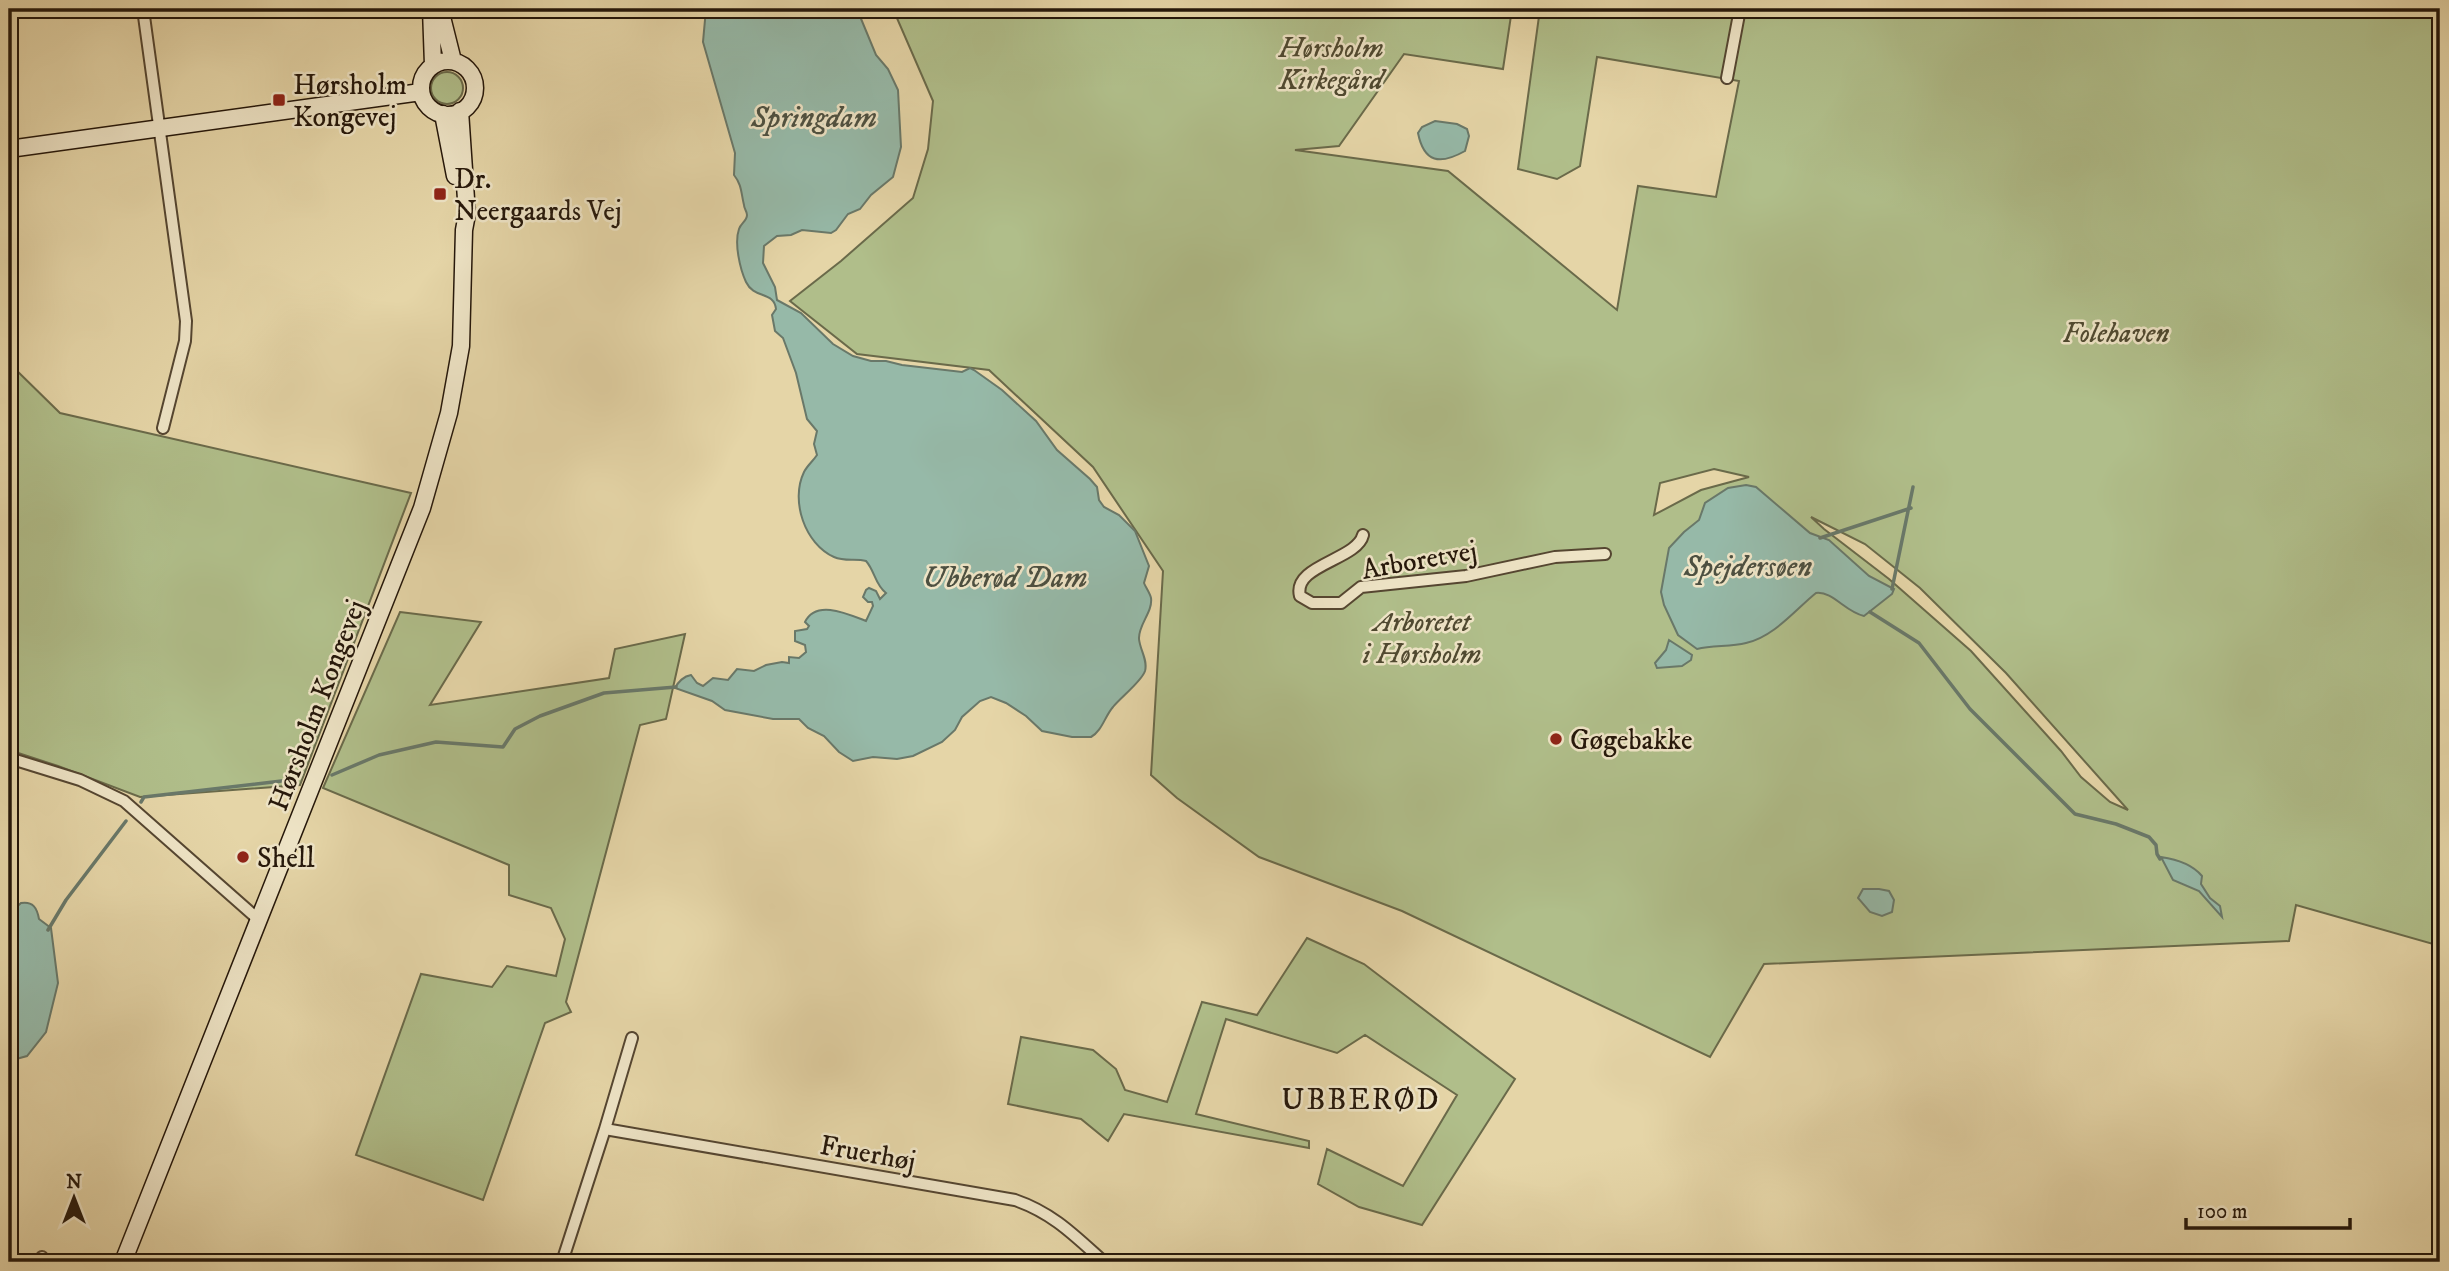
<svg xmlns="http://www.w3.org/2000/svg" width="2449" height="1271" viewBox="0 0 2449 1271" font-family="'IM FELL DW Pica',serif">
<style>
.green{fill:#b0be8a;stroke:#6a6a4a;stroke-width:2;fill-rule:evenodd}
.water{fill:#96b9a8;stroke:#697869;stroke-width:2}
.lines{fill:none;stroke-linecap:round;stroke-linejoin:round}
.stream{stroke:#697869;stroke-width:3.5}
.street-casing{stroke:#554631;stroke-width:14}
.secondary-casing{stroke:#25170a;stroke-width:19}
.street{stroke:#eee4c6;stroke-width:10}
.secondary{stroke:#eee4c6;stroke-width:16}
.poi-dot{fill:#8f2418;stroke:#eee4c6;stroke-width:2.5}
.labels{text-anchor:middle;stroke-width:5;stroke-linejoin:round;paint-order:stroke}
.park-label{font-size:28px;font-style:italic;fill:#4f4930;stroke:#eee4c6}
.poi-label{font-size:28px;fill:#25170a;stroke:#eee4c6;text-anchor:start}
.street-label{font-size:28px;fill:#25170a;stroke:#eee4c6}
.water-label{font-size:30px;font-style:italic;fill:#4d5041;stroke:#eee4c6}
.neighbourhood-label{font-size:30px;letter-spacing:2px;fill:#25170a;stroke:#eee4c6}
</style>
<rect width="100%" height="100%" fill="#e5d5a7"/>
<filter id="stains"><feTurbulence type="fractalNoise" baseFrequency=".00286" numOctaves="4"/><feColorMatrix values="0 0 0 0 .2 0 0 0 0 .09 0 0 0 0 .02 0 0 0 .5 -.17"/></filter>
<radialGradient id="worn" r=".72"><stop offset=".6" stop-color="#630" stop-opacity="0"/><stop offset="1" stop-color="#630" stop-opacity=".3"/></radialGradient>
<path class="green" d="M893,9H1512L1503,69L1404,54L1339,146L1295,150L1448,171L1617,310L1638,186L1716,197L1739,81L1597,57L1580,166L1557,179L1518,169L1540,9H2440V946L2296,905L2289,941L1764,964L1710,1057L1402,911L1259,857L1177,798L1151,775L1163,571L1093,467L989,370L857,354L790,301L841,261L913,198L928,149L933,101ZM1714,469L1749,477L1701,490L1654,515L1660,483ZM1811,517L1865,544L1920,588L2006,673L2128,810L2110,802L2081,777L2061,751L1971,651L1889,579L1824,529Z
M431 88a16 16 0 1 1 32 0a16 16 0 1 1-32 0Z
M9,363L60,413L411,493L300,785L140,797L58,766L9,750Z
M400,612L481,622L430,705L609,678L615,649L685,634L666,719L640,725L566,1002L571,1012L545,1023L483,1200L356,1155L421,974L492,987L507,966L556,976L565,939L551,908L509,895V865L323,788Z
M1307,938L1364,964L1515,1079L1422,1225L1359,1207L1318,1184L1327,1149L1403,1186L1457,1095L1365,1035L1337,1053L1226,1019L1196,1114L1309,1141V1148L1124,1114L1108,1141L1081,1119L1008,1104L1021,1037L1093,1050L1116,1069L1125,1090L1167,1102L1202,1002L1257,1015Z"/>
<path class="water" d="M706,9H857L876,55L888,69L898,90L901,147L893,177L871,195L860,209L848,214L836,230L831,233L802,230L791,235L777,236L764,246L763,263L775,287L777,300L801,313L833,344L853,356L871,361H886L902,365L962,372L970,368L974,370L1002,390L1036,421L1057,450L1090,479L1097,487L1099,500L1104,507L1119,515L1135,531L1149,566L1144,583C1146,588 1150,593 1151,598C1153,612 1138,625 1139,639C1140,650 1148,660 1145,671C1142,681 1120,698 1113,707C1105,716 1102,731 1091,737H1072L1042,731L1026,716L1006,703L991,697L980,701L962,717L955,730L942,742L913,756L897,759L873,757L853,761L839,752L824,736L808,728L799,719H773L725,710L712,701L675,688C678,682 684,676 691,675L697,683L703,686L713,678L728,680L737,669L754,671L766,665L782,662L789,663V657L799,658L806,652L805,645L795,641V631L807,629L809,626L805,622C816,599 848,614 866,621L873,606L872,602H868L863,597L866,590L869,588L876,591L880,599L886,593C875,585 875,571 866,561C856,558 845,562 834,557C805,544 790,501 804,472C807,466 813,461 817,455L814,444L817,431L807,419L796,373L783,338L775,331L772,315L776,309C774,291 754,299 746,282C740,269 734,243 739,229C741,223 747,221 747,215C747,211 744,209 744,205C741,193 742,185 734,175L735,153L703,42Z
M1435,121L1457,124L1467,129L1469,136L1465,151C1440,165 1424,163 1418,133L1422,127Z
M1746,485L1756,487L1810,533L1829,540L1869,576L1894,589L1892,594L1864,616C1845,612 1833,591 1816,593C1796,609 1774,637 1746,643C1730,647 1713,645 1697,649L1678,635L1664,605L1661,592L1669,548L1684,532L1699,520L1705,503L1728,488Z
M1669,640L1692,655L1691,660L1682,666L1657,668L1655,663L1666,650Z
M2161,857C2175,859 2192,864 2202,876L2201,884L2210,898L2220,906L2222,917L2199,891L2173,880Z
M1863,889H1879L1889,891L1894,900L1892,912L1882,916L1870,912L1858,898Z
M21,903C33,901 37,908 39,919L51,928L58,983L46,1032L27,1056L9,1061V914Z"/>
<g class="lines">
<path class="stream" d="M1820,538L1911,508
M1892,589L1913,487
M1870,612L1919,643L1970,709L2075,814L2116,824L2149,837L2156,845L2157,854L2160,859
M332,775L379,755L436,742L503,747L515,729L540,716L604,693L676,687
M141,802L144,797L290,780
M2438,922L2440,920
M48,930L66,900L126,821"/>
<defs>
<path id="street" d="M143,9L186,321L185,341L163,428
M1727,78L1740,9
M1363,535C1357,560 1292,565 1300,596L1312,603H1341L1361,587L1466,576L1555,557L1605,554
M9,758L80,780L124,801L259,920
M605,1129L632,1038
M40,1262L42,1257
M562,1262L605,1129L1015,1200C1053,1213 1075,1236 1104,1262"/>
<path id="secondary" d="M431,9L433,65
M440,9L453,61
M421 88a27 27 0 1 1 54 0a27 27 0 1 1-54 0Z
M443,114L455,176
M9,149L421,92
M123,1262L422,508L449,413L461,346L464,230L467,214L460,111"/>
</defs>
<use href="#street" class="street-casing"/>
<use href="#secondary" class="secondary-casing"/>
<use href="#street" class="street"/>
<use href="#secondary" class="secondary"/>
</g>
<g class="poi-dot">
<rect x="272" y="93" width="14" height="14" rx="3.5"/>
<rect x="433" y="187" width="14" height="14" rx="3.5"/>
<circle cx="1556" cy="739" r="7"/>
<circle cx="243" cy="857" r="7"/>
</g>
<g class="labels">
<g class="park-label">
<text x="1331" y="57">Hørsholm<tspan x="1331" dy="32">Kirkegård</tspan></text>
<text x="2116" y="342">Folehaven</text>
<text x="1422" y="631">Arboretet<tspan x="1422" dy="32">i Hørsholm</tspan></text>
</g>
<g class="poi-label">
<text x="293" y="94">Hørsholm<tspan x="293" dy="32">Kongevej</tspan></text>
<text x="454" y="188">Dr.<tspan x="454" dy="32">Neergaards Vej</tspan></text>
<text x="1570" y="749">Gøgebakke</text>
<text x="257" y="867">Shell</text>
</g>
<g class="street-label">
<text transform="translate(1419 559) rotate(-10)" y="10">Arboretvej</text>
<text transform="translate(316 705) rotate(-69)" y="10">Hørsholm Kongevej</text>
<text transform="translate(868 1152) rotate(10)" y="10">Fruerhøj</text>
</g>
<g class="water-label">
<text x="814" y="127">Springdam</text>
<text x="1748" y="576">Spejdersøen</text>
<text x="1005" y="587">Ubberød Dam</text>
</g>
<g class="neighbourhood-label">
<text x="1361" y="1109">UBBERØD</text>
</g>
</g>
<rect width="2449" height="1271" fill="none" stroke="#e5d5a7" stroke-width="35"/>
<rect x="10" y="10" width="2428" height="1250" fill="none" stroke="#25170a" stroke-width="3.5"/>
<rect x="18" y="18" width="2414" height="1236" fill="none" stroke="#25170a" stroke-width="2"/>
<g transform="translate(74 1198)" stroke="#eee4c6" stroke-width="5" paint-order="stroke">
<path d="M0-5L12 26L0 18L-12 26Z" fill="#25170a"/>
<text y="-10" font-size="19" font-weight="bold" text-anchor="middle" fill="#25170a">N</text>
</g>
<path d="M2186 1218v10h164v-10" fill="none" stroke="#25170a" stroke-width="3.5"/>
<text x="2197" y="1218" font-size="21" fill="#25170a" stroke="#eee4c6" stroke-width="5" paint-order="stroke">100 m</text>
<rect width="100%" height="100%" filter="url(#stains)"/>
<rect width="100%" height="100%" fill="url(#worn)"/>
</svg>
